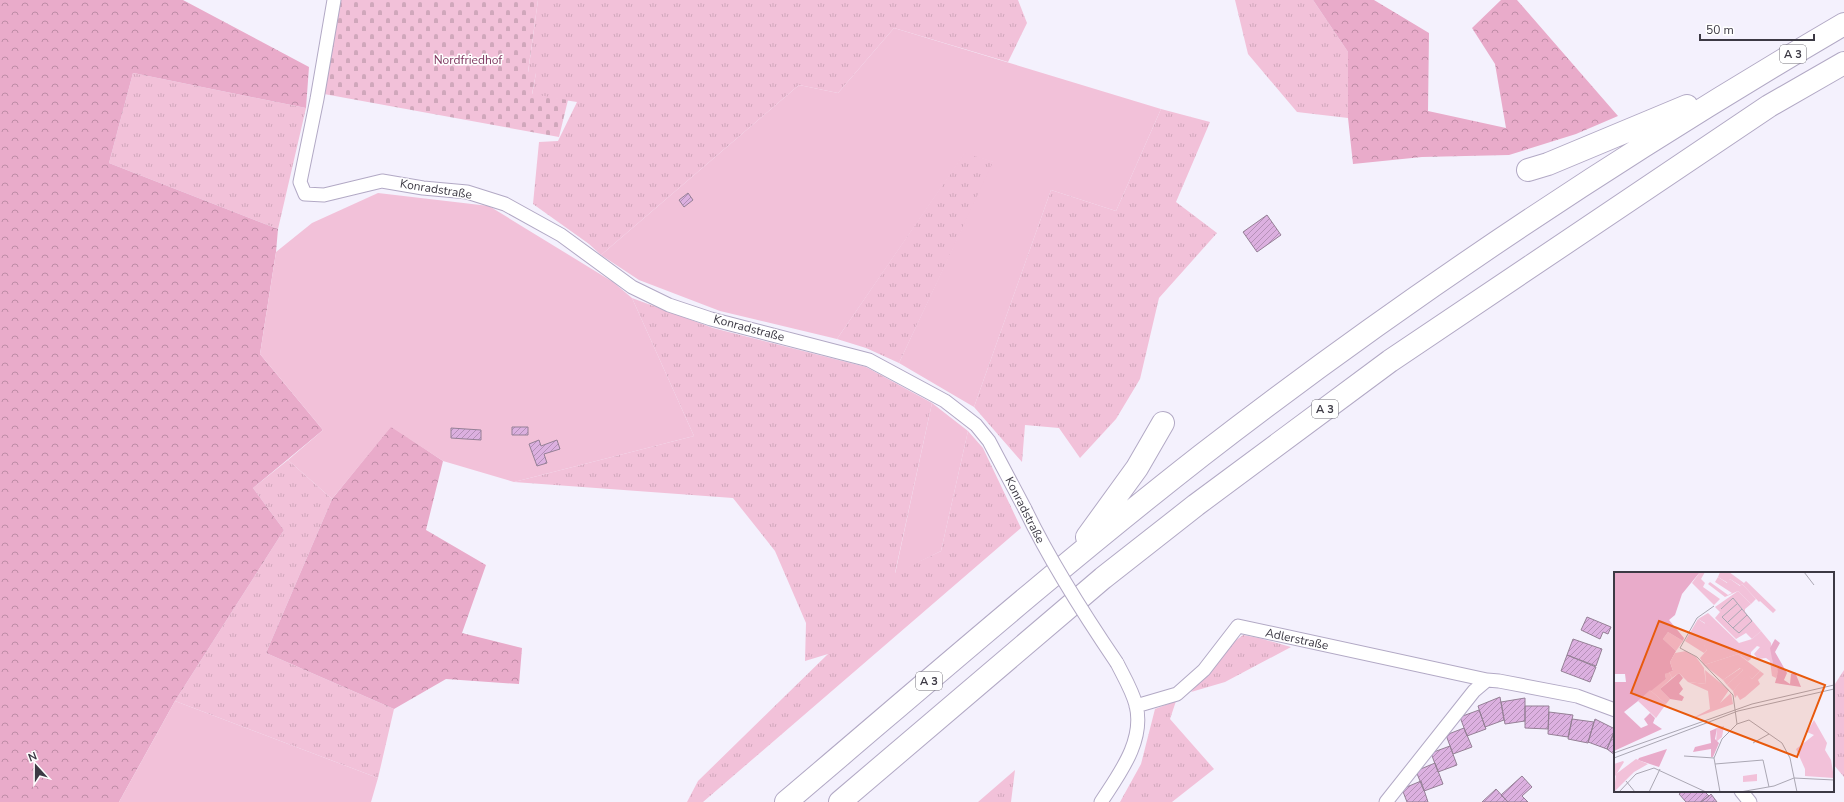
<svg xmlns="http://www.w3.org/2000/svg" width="1844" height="802" viewBox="0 0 1844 802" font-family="'Nunito Sans',sans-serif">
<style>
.grass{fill:url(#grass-tufts)}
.forest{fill:url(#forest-crowns)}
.cemetery{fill:url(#cemetery-stones)}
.garden{fill:#f2c1d9}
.building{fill:url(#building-hatch);stroke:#958096}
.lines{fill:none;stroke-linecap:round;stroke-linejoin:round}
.street-casing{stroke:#b2a9c5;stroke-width:15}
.highway-casing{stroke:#b2a9c5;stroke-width:24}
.street{stroke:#fff;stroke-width:13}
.highway{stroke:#fff;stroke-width:22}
.street-bridge-casing{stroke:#b2a9c5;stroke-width:15;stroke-linecap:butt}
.street-bridge{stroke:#fff;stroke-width:13}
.labels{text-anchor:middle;stroke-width:3;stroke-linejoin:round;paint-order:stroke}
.shield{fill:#fff;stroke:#76747c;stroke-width:1}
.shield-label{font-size:11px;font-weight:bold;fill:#3c3944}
.park-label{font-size:12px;fill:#7e365f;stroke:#fff}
.street-label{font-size:12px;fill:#3c3944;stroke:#fff}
.inset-road{fill:none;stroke:#aaa7b3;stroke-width:1}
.view{fill:#e8590c;fill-opacity:0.15;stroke:#e8590c;stroke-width:2}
.inset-edge{fill:none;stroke:#3c3944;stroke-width:2}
</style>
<defs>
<pattern id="grass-tufts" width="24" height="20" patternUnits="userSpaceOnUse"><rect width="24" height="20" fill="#f2c1d9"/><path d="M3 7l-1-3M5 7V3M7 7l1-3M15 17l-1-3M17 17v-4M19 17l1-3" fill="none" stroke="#d0a7bb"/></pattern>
<pattern id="forest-crowns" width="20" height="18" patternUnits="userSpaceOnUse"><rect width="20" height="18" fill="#e9abca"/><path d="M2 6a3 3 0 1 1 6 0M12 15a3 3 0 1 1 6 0" fill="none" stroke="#be8ca6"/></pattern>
<pattern id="cemetery-stones" width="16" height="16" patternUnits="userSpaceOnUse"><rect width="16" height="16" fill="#f2c1d9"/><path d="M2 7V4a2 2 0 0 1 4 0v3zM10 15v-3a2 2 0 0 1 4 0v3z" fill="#d0a7bb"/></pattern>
<pattern id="building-hatch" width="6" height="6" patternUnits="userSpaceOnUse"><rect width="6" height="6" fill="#dcb0e0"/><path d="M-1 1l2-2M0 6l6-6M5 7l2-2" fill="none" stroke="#b490b7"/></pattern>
</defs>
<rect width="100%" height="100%" fill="#f4f1fd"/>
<path class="grass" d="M538,0H1018L1027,23L1008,62L894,28L838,93L799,85L601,255L589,244L533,204L539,142L558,141L577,102L532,95L536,73H528Z
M1235,0H1313L1348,52V118L1297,112L1248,54Z
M133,73L306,108L278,229L109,163Z
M1161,109L1210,122L1176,202L1217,233L1159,298L1140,379L1116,419L1080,458L1059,428L1025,425L1022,462L974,407L1051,190L1116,211Z
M965,152L994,162L899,363L866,348L837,339Z
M632,298L713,328L866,367L932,403L895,573L941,551L968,431L983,448L1021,528L703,802H687L698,781L828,654L805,661L806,623L775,551L733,498L514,482L694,436Z
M288,460L332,499L266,653L394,709L378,778L175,701L284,530L253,488Z
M1243,635L1259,638L1291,647L1225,682L1191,692L1231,644Z
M1844,670V777L1833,764V687Z
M1176,701L1170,719L1214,769L1172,802H1120L1141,764L1155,709Z
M1015,770L1011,802H978Z"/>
<path class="forest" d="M0,0H183L309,67L306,108L133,73L109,163L278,229L276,252L260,354L323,430L253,488L284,530L175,701L119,802H0Z
M1313,0H1374L1429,33L1428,111L1506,128L1495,64L1472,28L1501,0H1517L1618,116L1576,134L1509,155L1422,157L1353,164L1348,118V52Z
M391,426L443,461L426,530L486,565L462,633L522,648L519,684L446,679L394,709L266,653L332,499Z"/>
<path class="cemetery" d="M341,0H538L528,72L536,73L532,94L568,100L559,137L324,94Z"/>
<path class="garden" d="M894,28L1161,109L1116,211L1051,190L974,407L899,363L993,162L965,153L837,339L720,311L639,280L601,255L799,85L838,93Z
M378,193L489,206L613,282L632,298L694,436L514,482L443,461L391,427L332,499L288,460L323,430L260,354L276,252L312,223Z
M932,403L968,431L941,551L895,574Z
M175,701L378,778L371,802H119Z"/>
<path class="building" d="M688,193L693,200L684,207L679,200Z
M1267,215L1281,235L1257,252L1243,232Z
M512,427H528V435H512Z
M451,428L481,430V440L451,438Z
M539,440L541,446L557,440L560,449L544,454L547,463L537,466L529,444Z
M1587,617L1611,627L1608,634L1603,632L1600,639L1581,630Z
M1573,639L1602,649L1596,666L1567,655Z
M1567,655L1596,667L1590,682L1561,671Z
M1500,697L1504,720L1485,727L1478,706Z
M1525,698V721L1505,724L1501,702Z
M1525,706H1549L1548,729L1525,728Z
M1479,710L1486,729L1467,736L1460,717Z
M1549,712L1573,715L1568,737L1548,734Z
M1572,719L1594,722L1588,743L1568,739Z
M1595,719L1615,729L1607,749L1588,742Z
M1464,728L1472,747L1453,754L1446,735Z
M1615,731V755L1607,749Z
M1450,746L1457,765L1438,772L1431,753Z
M1435,763L1443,784L1424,791L1416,771Z
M1522,776L1532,787L1522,796L1528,802H1508L1501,795Z
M1421,781L1428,802H1407L1402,789Z
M1496,789L1508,802H1482Z
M1683,791H1704L1709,796L1701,802H1686L1679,794Z
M1711,794L1717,802H1701L1709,796Z"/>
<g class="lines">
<defs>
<path id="street" d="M334,0L317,99L300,182L305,194L324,195L382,181L423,188L467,192L505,204L561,235L632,287L669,305L711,319L869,360L945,401L976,425L989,441L1025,509
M1136,706L1177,694L1204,670L1238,626L1487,680L1499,681L1577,696L1615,710
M1741,791L1750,802
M1101,802C1119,774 1145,741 1136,705C1132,690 1124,677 1117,663
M1386,802L1474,691L1487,680"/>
<path id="highway" d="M1528,170L1548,164L1687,106
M1087,537L1137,468L1163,423
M786,802C924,685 1060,566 1202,455C1406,297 1622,154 1844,24
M840,802L1103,578L1196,505L1390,361L1769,106L1844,63"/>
</defs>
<use href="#street" class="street-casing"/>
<use href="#highway" class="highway-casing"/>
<use href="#street" class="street"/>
<use href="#highway" class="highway"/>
<defs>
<path id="street-bridge" d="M1025,509C1051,563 1083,613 1117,663"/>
</defs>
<use href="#street-bridge" class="street-bridge-casing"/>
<use href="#street-bridge" class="street-bridge"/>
</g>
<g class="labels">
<g class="shield">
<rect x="1780" y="45" width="26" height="18" rx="3"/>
<rect x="1312" y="400" width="26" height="18" rx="3"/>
<rect x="916" y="672" width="26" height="18" rx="3"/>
</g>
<g class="shield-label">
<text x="1793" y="58">A 3</text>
<text x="1325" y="413">A 3</text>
<text x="929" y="685">A 3</text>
</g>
<g class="park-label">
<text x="468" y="64">Nordfriedhof</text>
</g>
<g class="street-label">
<text transform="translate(436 189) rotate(9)" y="4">Konradstraße</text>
<text transform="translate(749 328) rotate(15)" y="4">Konradstraße</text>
<text transform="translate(1025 510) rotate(63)" y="4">Konradstraße</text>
<text transform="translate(1297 639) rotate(12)" y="4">Adlerstraße</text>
</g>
</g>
<g transform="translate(1614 572)">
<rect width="220" height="220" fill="#f4f1fd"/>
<path d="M86,0H91L87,7L91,11L89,15L106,27L100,33L78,11ZM104,5L113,11L116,7L126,14L128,12L142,27L137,32L124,19L111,25L94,12L96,10L114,23L118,21L101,10ZM94,41L125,71L138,67L147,59L157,71L159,92L163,94L165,100L162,106L158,104L156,89L152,86L144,87L140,82L146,75L143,74L137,80V87L134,89L124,82L90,93L86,86L93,78L90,76L91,51L84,47ZM54,60L69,69L62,79L49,67ZM127,96L129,98L113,113L109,108ZM91,98L115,118L106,131L117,121L119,132L77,147L96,137L94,119L74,110L92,112ZM146,99L150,102L144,108L146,112L131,125L126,128L123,123L121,126L119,119L133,102L138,107ZM55,100L58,106L46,117L56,127L52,132L36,118L52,107L51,102ZM200,148L213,171L211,178L217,188L220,206L191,204V197L182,177L200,163L193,160ZM110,154L108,165L102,170L103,156ZM9,189L10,190L0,206V192Z" fill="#f2c1d9"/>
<path d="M0,0H86L68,22L61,43L55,48L70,66L69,69L54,60L49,67L62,79L56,90L59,99L51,102L52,107L10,140L27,156L34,153L30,147L36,141L41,146L39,151L48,157L0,179V110H12L11,102H0ZM161,67L166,71L161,80L173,101L170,108L176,112L177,102L181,100L187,115L161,111L164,100L163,94L159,92L156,76ZM65,101L69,106L65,111L69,117L65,122L70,125L68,129L56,127L46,117ZM103,156L101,167L105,171L99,185H97V177L79,180L81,175L97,171L96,159ZM53,177L45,195L24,188L25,186Z" fill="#e9abca"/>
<path d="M84,47L99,57L90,74L93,78L90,81L71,69Z" fill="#f2c1d9"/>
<path d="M106,0H115L130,11L132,9L162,38L159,41L146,29L145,30L128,12L127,14L116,7L114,11L104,5ZM124,19L137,32L131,37V40L147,59L138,67L132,61L122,67L101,46L106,40L101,35ZM72,79L82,85L90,96L92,112L74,110L65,101L58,106L55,100L59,99L56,90L61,81ZM124,82L146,99L138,107L133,103L119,119L113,113L129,98L126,96L109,108L90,93ZM36,118L52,132L42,146L24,129ZM22,187L34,192L20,200L0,220L2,202ZM143,202V209L129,210V204Z" fill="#f2c1d9"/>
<path class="inset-road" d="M190,0L200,13M100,34L83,46L66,76L83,85L119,123L123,152L108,167L100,186L106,220M107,37L119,26L128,37L114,50M128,37L138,49L125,61L119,56L133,43M119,56L108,45L124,31M123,152L135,148L168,171L176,186L183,220M139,171L155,162M0,181L138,132L220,113M70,184L100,186M0,186L124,139L220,117M101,192L149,188L155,215M12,209L21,220M5,220L22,202L40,196L92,220M35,220L46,197M126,220L160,214L180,206L220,208"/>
<path class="view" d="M45,49L211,113L183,185L17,121Z"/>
<rect width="220" height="220" class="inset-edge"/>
</g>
<g transform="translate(36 766) rotate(339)" stroke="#ffffff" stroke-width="3" paint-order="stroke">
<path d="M0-3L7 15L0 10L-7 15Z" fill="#3c3944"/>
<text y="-6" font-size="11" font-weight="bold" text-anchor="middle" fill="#3c3944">N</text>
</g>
<path d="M1700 34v6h114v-6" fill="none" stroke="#3c3944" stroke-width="2"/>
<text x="1706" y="34" font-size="12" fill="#3c3944" stroke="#ffffff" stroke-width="3" paint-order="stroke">50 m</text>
</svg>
